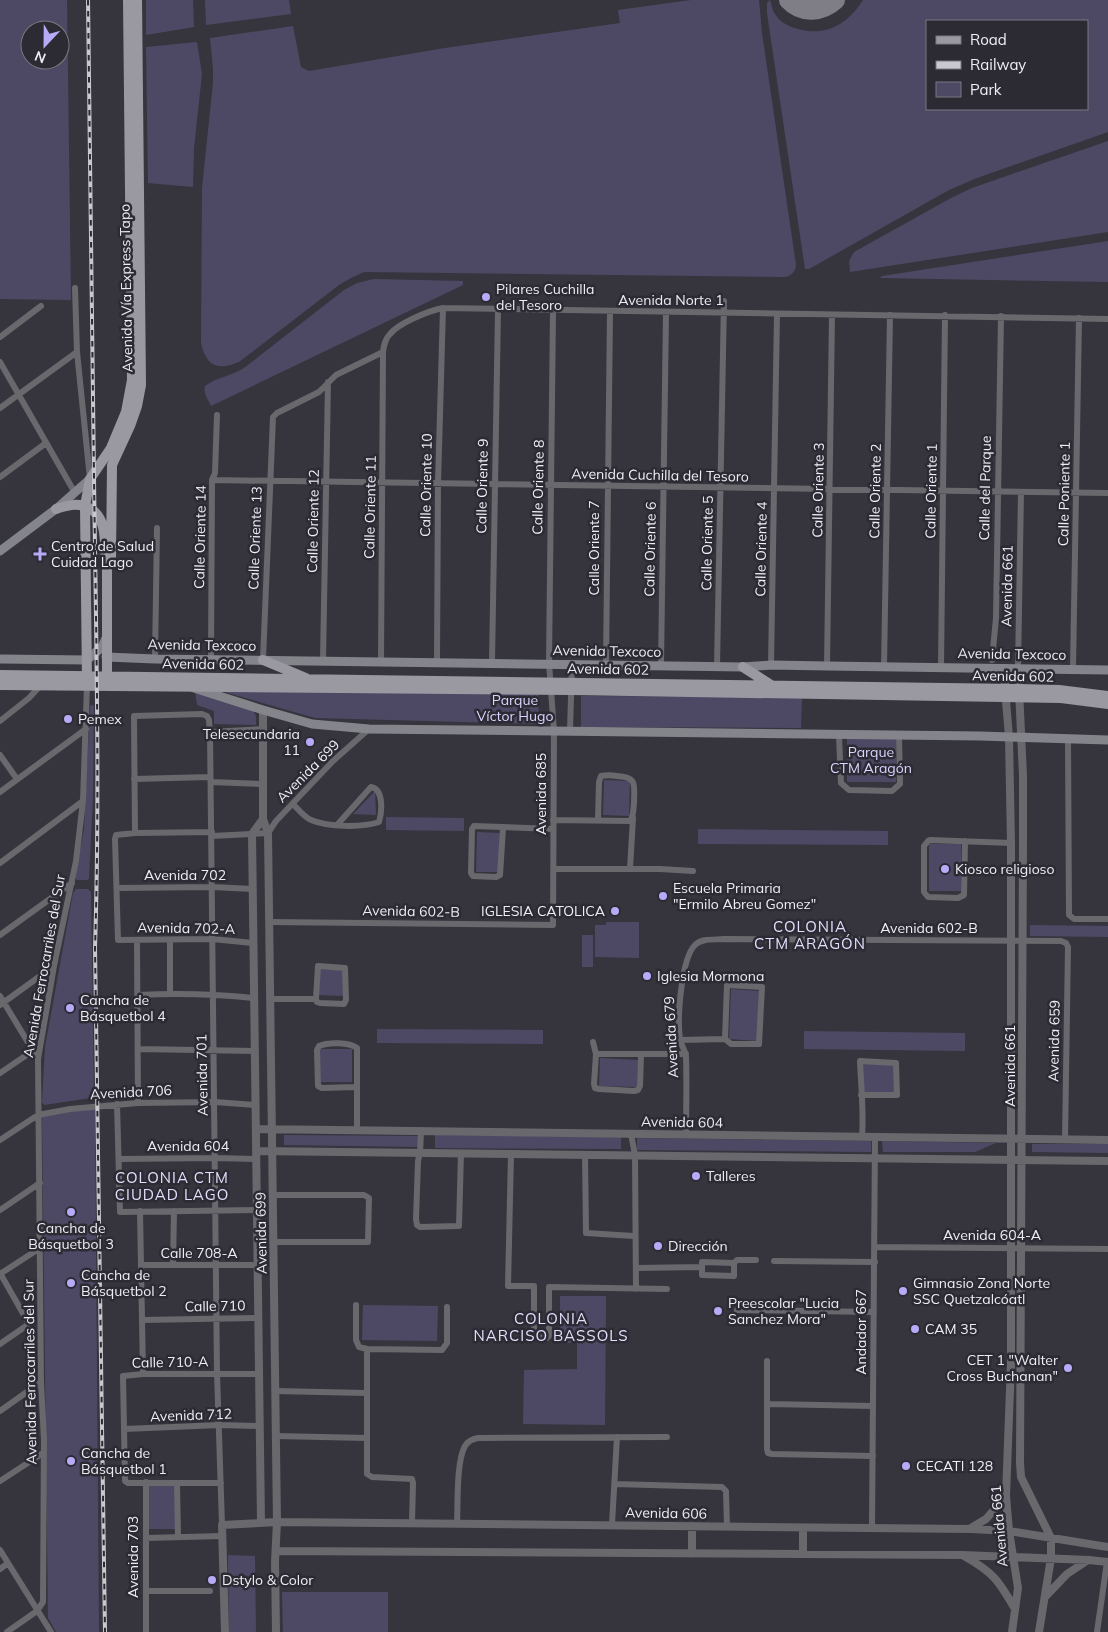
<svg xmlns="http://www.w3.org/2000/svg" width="1108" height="1632" viewBox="0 0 1108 1632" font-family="Mulish,sans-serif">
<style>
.green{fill:#4d4965;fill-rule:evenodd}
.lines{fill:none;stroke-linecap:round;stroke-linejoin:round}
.taxiway{stroke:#7f7e86;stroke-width:20}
.minor{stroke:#69686d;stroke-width:6}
.tertiary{stroke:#69686d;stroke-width:8}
.secondary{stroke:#84848b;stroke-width:9}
.primary{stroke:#9a99a2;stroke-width:10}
.rail-casing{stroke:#c8c8ce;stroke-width:4}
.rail{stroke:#2c2b34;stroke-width:2;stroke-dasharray:5.5;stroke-linecap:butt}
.poi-dot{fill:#b7abf8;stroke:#2c2b34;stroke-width:2}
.labels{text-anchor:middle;stroke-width:5;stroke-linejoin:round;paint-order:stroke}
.street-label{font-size:14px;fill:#ededf3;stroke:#2c2b34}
.poi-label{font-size:14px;fill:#ededf3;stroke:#2c2b34;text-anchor:start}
.park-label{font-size:14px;fill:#d9d4fe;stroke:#2c2b34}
.neighbourhood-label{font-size:15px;letter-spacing:1px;fill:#e2dffc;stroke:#2c2b34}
</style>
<rect width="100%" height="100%" fill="#36353e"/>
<path class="green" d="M0,0H67L71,300L0,299ZM30,30H60V60H30Z
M146,0H193L194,27L146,35Z
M205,0H289L291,14L206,25Z
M691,0H759L762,33L796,265C795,272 792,275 786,277L364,272L351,278L339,285L239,362C217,371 206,366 201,343L202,188L213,83V68L210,38L293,26L301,67L309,71L445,48L620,23L618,10Z
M770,0C772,4 772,11 775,14C779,22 790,27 798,29C826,37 848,24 863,0H1108V132L977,178L949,190L809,269H805L767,13V3ZM1087,21V109H927V21Z
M197,42L202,74L194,148L193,187L148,183L146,47Z
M1108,141V232L850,272L849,261L854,252L951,198L972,188Z
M1108,241V282L880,278L882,276Z
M374,279L463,281V285L211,406C208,399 203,394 205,386C217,377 231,376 244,368L344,290L357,283Z
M195,691L253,711L256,716V725L214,724V711L197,705Z
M221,691L538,694L539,724L315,718Z
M581,696L802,697L801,728L581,727Z
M92,705L94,706L93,797L89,878L88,880H77L75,878L84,829L90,706Z
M847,738L896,739V782H847Z
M604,780L630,781L629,816L603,815Z
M375,791L376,815L353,814Z
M386,817L464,818V831L386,830Z
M698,829L888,831V845L698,844Z
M477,832L500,833L499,872H476Z
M929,844H961V891H929Z
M76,889H88L91,892L94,1094L91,1098L44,1105L42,1102L45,1047L73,893Z
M606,922H639V958L595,957V925H606Z
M1030,925L1108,926V937L1030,936Z
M582,935H593V967H582Z
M320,969L344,970L343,996L319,995Z
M731,989L759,991L758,1041L729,1039Z
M377,1029L543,1030V1044L377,1043Z
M804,1031L965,1033V1051L804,1049Z
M320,1049H352V1082H320Z
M600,1058L638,1060L637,1087L599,1086Z
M863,1063L895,1064L894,1093H862Z
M90,1108L95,1110L99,1632H56L48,1618L42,1117Z
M284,1135L418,1136V1147L284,1145Z
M435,1135L621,1137V1149L435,1148Z
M637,1138L871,1141V1152L637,1150Z
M882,1141L996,1143L975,1152H883Z
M1032,1144H1108V1153L1032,1152Z
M560,1296H606L605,1425L523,1424L524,1370L577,1369V1343H560Z
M363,1305L438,1306L437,1341L362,1340Z
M149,1484H175V1529H149Z
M228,1555L255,1556L256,1632H229Z
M282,1592H388V1632H283Z"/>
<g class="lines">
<path class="taxiway" d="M789,0C802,14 822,12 835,0"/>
<path class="minor" d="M75,288L77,352L90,479
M0,337L41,306
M0,362L75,493
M0,408L77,352
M0,477L46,443
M212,480L1108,493
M155,659L157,528
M211,660L212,480L215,473L217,415
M263,660L273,417L277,413L319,392L336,375L383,352C384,345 385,339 390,334C399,323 428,311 443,308L1108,319
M992,660L996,618L1001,316
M323,661L328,382
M381,661L383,352
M437,662L438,484L443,308
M492,662L498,310
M606,664L610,312
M771,665L777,314
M661,666L666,313
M717,666L724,301
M827,666L832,315
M884,667L890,315
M941,667L945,315
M1018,668L1021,492
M1073,669L1079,318
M0,721L29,698L41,685
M570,731L572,664
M210,732L264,729
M839,736L841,783L849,790L892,791L900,784L899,736
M1068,739L1069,915L1074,919H1108
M0,755L17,779
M134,779L210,777
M211,782L263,784
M0,792L86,729
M293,804C298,809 304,817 311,820C328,827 361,828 379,822C382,812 384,789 371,787L337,825
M553,820L630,821C634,816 633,810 634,803C634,785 638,777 617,776C611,775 606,775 601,776L599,782L598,820
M503,828L500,875L496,877L473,876L471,873L472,829L474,826L553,829
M212,832L135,833L116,835L115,839L118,940L212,939L253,943
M135,833L134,716L202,714L207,716L209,720L210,732L217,1373L222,1525
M212,836L268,833L276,821L333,761L369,729
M965,841L964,895L958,898L928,897L924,892V846L928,841L930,840L1011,843
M0,863L83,801
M554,869H660L693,871
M630,869L633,818
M117,888L212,887L253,889
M269,922L553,925L554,731L549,663L553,311
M0,935L72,883
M137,940L138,1103
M727,985L762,987L759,1044H731L725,1039Z
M170,993V940
M138,995C177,993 215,994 254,998
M0,996L38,1059
M270,999H316L317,1002L320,1003L344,1004L346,1000L345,968L318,966L316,999
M0,1005L54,966
M680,1040L725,1039
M593,1042L596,1054H686
M138,1049L255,1051
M596,1054L594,1084L595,1088L599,1089L634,1091L638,1090L640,1086L641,1055
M0,1073L34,1050
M356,1087L322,1088L318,1086L317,1050L319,1046C328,1042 349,1042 357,1048V1131
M861,1095H897L896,1063L860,1061C861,1086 864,1112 862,1137
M117,1104L120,1212L257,1210
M421,1131L420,1153L418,1161L416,1219L417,1225L420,1227L459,1226L461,1153
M631,1134L635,1155L636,1289
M686,1135C686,1109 687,1083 686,1057C686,1051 681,1046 680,1039C677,1019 681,959 695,945C702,938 714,940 724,939L1061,941L1066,943L1068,947L1065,1140
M0,1140L38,1115L70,1109L138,1103L215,1102L255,1105
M511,1154L508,1286H534V1337L547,1338L549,1336V1287L667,1289
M585,1155L586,1233L634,1236
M119,1159L215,1158L256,1159
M273,1195H364L369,1198L368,1242H273
M0,1210L40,1183
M140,1211L143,1374
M875,1247L1108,1249
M774,1261L875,1262
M702,1262L734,1263V1276L702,1275Z
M734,1263L737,1260H756
M141,1265H257
M173,1265L174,1211
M636,1268L702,1267
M0,1273L29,1324
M0,1274L40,1248
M356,1305V1340L359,1347L367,1349L442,1350L447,1343V1307
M737,1310L874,1312
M142,1320L258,1318
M0,1344L29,1324
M367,1349V1474L372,1477L412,1479L413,1483L412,1523
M767,1361V1449L768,1453L772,1454L873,1456
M275,1391L366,1393
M768,1404L873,1406
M0,1411L41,1382
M124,1429L220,1425L259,1426
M276,1436L367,1438
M0,1481L43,1453
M146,1482V1632
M177,1483L178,1536
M221,1483H128L125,1481L123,1376L143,1374H259
M615,1484L722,1487L726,1491L727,1527
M457,1524C458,1505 456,1462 465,1446C468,1441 472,1439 478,1438L667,1437
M612,1524L617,1437
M872,1527L875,1137
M146,1538L223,1536
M0,1550L51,1632
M0,1569L8,1563
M146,1591H210
M7,1632L37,1611L43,1602L44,1440L41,1382L38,1059L54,966L76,861L83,801L87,685
M1097,1632L1107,1562"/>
<path class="tertiary" d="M1005,668V689L1009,737L1011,843V1363L1006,1496L1009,1531L1018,1588L1012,1632
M1018,668L1023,776V843L1020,1463L1021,1477L1051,1538V1558L1039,1632
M263,710V819L268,833L277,1522L275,1562L276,1632
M256,1129L1108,1140
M256,1151L1108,1161
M261,1523L252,834L263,819
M803,1528V1554
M971,1528L986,1519L1006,1496
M276,1551L962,1555L1089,1560L1108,1562
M692,1554V1526
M964,1556C993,1572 999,1581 1015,1609
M1046,1596L1067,1574L1088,1560
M225,1632L222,1525L277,1522L971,1529L1009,1531L1108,1547"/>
<path class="secondary" d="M0,551L56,509L90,479
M106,657L155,659L743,667L771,665L827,666L1108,670
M0,659L87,660L102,647L106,638
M194,688L263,710L312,724L369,729L980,736L1108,740"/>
<path class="primary" d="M56,509C68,505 79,502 91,509C110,522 103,549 107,569V681
M107,569L111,558L112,465L130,426L137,406L141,385L137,0
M263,660L306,678
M743,667L771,685
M0,675L1018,689L1059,690L1108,696
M87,681L85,506L90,479L111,448L126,412L132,380L128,0
M0,685L572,690L1061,698L1108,704"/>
<defs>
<path id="rail" d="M88,0C90,159 92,318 94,477C96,634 100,791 95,948L105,1632"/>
</defs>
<use href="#rail" class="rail-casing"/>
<use href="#rail" class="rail"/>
</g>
<g class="poi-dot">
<circle cx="486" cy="297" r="5"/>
<path d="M37.5 546.5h5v5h5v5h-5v5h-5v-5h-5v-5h5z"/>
<circle cx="68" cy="719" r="5"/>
<circle cx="310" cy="742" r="5"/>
<circle cx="945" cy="869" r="5"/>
<circle cx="663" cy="896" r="5"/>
<circle cx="615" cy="911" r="5"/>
<circle cx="647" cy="976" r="5"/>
<circle cx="70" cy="1008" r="5"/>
<circle cx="696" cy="1176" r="5"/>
<circle cx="71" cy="1212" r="5"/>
<circle cx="658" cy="1246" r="5"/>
<circle cx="71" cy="1283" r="5"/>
<circle cx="903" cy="1291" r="5"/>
<circle cx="718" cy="1311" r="5"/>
<circle cx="915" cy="1329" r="5"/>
<circle cx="1068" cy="1368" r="5"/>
<circle cx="71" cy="1461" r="5"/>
<circle cx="906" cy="1466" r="5"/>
<circle cx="212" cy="1580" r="5"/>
</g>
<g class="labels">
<g class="street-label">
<text transform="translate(126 288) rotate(-91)" y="5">Avenida Vía Express Tapo</text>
<text x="671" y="305">Avenida Norte 1</text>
<text transform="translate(660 475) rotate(1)" y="5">Avenida Cuchilla del Tesoro</text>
<text transform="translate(426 485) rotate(-89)" y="5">Calle Oriente 10</text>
<text transform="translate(482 486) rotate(-89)" y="5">Calle Oriente 9</text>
<text transform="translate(538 487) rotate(-89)" y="5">Calle Oriente 8</text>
<text transform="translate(985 488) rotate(-89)" y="5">Calle del Parque</text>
<text transform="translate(818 490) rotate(-89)" y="5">Calle Oriente 3</text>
<text transform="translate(875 491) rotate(-89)" y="5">Calle Oriente 2</text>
<text transform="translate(931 491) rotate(-89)" y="5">Calle Oriente 1</text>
<text transform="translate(1064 494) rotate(-89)" y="5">Calle Poniente 1</text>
<text transform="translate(370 507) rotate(-89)" y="5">Calle Oriente 11</text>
<text transform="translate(313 521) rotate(-89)" y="5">Calle Oriente 12</text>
<text transform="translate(200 537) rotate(-89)" y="5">Calle Oriente 14</text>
<text transform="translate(255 538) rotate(-88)" y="5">Calle Oriente 13</text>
<text transform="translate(707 543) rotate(-89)" y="5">Calle Oriente 5</text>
<text transform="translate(594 548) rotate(-90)" y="5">Calle Oriente 7</text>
<text transform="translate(650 549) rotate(-89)" y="5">Calle Oriente 6</text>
<text transform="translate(761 549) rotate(-89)" y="5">Calle Oriente 4</text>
<text transform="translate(1007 586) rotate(-89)" y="5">Avenida 661</text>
<text transform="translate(202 645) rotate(1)" y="5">Avenida Texcoco</text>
<text transform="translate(607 651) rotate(1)" y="5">Avenida Texcoco</text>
<text transform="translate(1012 654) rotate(1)" y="5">Avenida Texcoco</text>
<text transform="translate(203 664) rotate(1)" y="5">Avenida 602</text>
<text transform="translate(608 669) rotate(1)" y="5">Avenida 602</text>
<text transform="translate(1013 676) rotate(1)" y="5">Avenida 602</text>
<text transform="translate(308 771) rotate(-45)" y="5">Avenida 699</text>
<text transform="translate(541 794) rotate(-90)" y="5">Avenida 685</text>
<text x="185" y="880">Avenida 702</text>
<text transform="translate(411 911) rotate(1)" y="5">Avenida 602-B</text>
<text transform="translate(186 928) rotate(1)" y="5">Avenida 702-A</text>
<text x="929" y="933">Avenida 602-B</text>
<text transform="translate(44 966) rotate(-80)" y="5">Avenida Ferrocarriles del Sur</text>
<text transform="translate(671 1037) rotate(-93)" y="5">Avenida 679</text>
<text transform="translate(1054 1041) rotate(-89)" y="5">Avenida 659</text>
<text transform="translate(1010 1066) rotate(-90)" y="5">Avenida 661</text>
<text transform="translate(202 1075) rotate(-91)" y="5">Avenida 701</text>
<text transform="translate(131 1092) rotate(-3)" y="5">Avenida 706</text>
<text transform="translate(682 1122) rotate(1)" y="5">Avenida 604</text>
<text x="188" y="1151">Avenida 604</text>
<text transform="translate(261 1233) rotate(-91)" y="5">Avenida 699</text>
<text x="992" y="1240">Avenida 604-A</text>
<text x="199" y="1258">Calle 708-A</text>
<text transform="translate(215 1306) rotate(-1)" y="5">Calle 710</text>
<text transform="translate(861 1332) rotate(-90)" y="5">Andador 667</text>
<text transform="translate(170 1362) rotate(-1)" y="5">Calle 710-A</text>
<text transform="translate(30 1372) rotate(-91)" y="5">Avenida Ferrocarriles del Sur</text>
<text transform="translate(191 1415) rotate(-2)" y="5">Avenida 712</text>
<text transform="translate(666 1513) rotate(1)" y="5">Avenida 606</text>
<text transform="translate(999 1526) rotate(-95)" y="5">Avenida 661</text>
<text transform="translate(133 1557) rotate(-90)" y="5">Avenida 703</text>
</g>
<g class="poi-label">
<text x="496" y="294">Pilares Cuchilla<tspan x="496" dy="16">del Tesoro</tspan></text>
<text x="51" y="551">Centro de Salud<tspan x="51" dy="16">Cuidad Lago</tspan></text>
<text x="78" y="724">Pemex</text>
<text x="300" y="739" text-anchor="end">Telesecundaria<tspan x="300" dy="16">11</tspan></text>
<text x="955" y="874">Kiosco religioso</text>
<text x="673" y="893">Escuela Primaria<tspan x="673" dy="16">"Ermilo Abreu Gomez"</tspan></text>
<text x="605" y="916" text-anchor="end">IGLESIA CATOLICA</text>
<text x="657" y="981">Iglesia Mormona</text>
<text x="80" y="1005">Cancha de<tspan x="80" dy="16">Básquetbol 4</tspan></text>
<text x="706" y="1181">Talleres</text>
<text x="71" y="1233" text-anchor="middle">Cancha de<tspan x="71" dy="16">Básquetbol 3</tspan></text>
<text x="668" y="1251">Dirección</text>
<text x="81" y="1280">Cancha de<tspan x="81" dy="16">Básquetbol 2</tspan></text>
<text x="913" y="1288">Gimnasio Zona Norte<tspan x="913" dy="16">SSC Quetzalcóatl</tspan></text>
<text x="728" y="1308">Preescolar "Lucia<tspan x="728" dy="16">Sanchez Mora"</tspan></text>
<text x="925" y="1334">CAM 35</text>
<text x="1058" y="1365" text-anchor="end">CET 1 "Walter<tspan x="1058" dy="16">Cross Buchanan"</tspan></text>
<text x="81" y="1458">Cancha de<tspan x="81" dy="16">Básquetbol 1</tspan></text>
<text x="916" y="1471">CECATI 128</text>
<text x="222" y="1585">Dstylo &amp; Color</text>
</g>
<g class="park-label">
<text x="515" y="705">Parque<tspan x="515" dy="16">Víctor Hugo</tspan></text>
<text x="871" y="757">Parque<tspan x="871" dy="16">CTM Aragón</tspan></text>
</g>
<g class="neighbourhood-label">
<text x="810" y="932">COLONIA<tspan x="810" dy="17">CTM ARAGÓN</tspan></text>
<text x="172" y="1183">COLONIA CTM<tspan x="172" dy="17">CIUDAD LAGO</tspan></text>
<text x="551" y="1324">COLONIA<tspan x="551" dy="17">NARCISO BASSOLS</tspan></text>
</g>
</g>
<rect x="926" y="20" width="162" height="90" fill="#2c2b34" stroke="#797980"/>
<rect x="936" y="36" width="25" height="8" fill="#9a99a2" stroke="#797980"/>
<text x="970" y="45" font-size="15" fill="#ededf3">Road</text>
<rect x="936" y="61" width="25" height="8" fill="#c8c8ce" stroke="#797980"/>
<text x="970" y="70" font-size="15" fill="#ededf3">Railway</text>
<rect x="936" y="82" width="25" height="15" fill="#4d4965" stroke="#797980"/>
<text x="970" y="95" font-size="15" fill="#ededf3">Park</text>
<g transform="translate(45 45) rotate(202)"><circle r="24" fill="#2c2b34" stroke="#797980"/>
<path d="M0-4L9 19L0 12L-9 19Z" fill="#b7abf8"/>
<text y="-8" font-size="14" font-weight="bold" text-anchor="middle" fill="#ededf3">N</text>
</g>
</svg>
